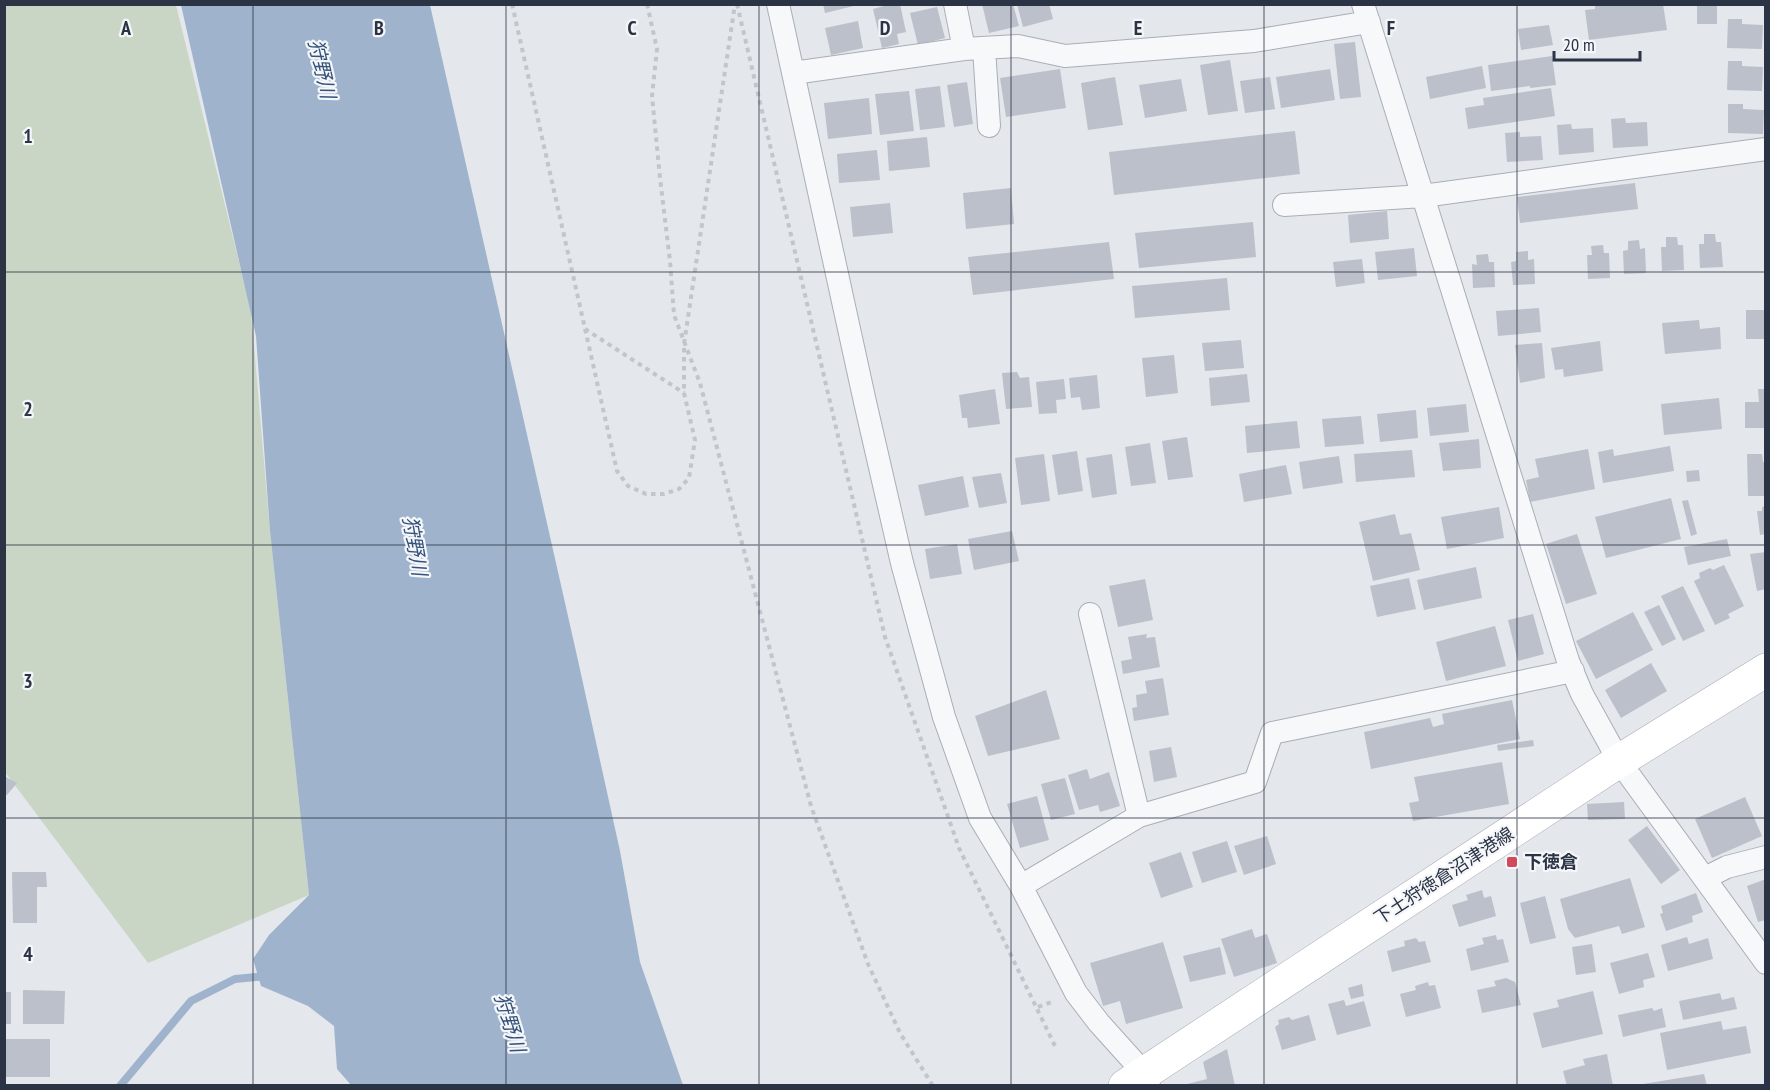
<svg xmlns="http://www.w3.org/2000/svg" width="1770" height="1090" viewBox="0 0 1770 1090" font-family="'PT Sans Narrow','Noto Sans JP',sans-serif">
<style>
.green{fill:#c9d6c5}
.water{fill:#9fb4cc}
.lines{fill:none;stroke-linecap:round;stroke-linejoin:round}
.stream{stroke:#9fb4cc;stroke-width:8}
.building{fill:#bbc0ca}
.street-casing{stroke:#a9aeb7;stroke-width:24}
.secondary-casing{stroke:#a9aeb7;stroke-width:34}
.path{stroke:#c2c5cb;stroke-width:4;stroke-dasharray:4.5 4.5;stroke-linecap:butt}
.street{stroke:#f7f8fa;stroke-width:22}
.secondary{stroke:#fff;stroke-width:33}
.grid{fill:none;stroke:#2b3445;stroke-width:1.5;stroke-opacity:0.55}
.poi-dot{fill:#d1495b;stroke:#f4f6f9;stroke-width:2}
.labels{text-anchor:middle;stroke-width:4.5;stroke-linejoin:round;paint-order:stroke}
.poi-label{font-size:18px;font-weight:bold;fill:#2b3445;stroke:#f4f6f9;text-anchor:start}
.street-label{font-size:18px;fill:#2b3445;stroke:#f4f6f9}
.water-label{font-size:20px;font-style:italic;fill:#34527a;stroke:#f4f6f9}
.grid-label{font-size:20px;text-anchor:middle;font-weight:bold;fill:#2b3445;stroke:#f4f6f9;stroke-width:4.5;stroke-linejoin:round;paint-order:stroke}
</style>
<rect width="100%" height="100%" fill="#e4e7ec"/>
<path class="green" d="M5,5H176L251,311L270,531L309,895L148,963L5,772Z"/>
<path class="water" d="M181,5H430L577,656L620,851L640,962L683,1085H351L337,1069L334,1026L308,1006L261,986L253,959L269,935L309,895L270,531L256,336Z"/>
<g class="lines">
<path class="stream" d="M120,1086L191,1001L235,979L267,976"/>
</g>
<path class="building" d="M823,4H858V5L825,13Z
M891,4H900L906,32L897,34L899,44L882,48L873,9Z
M982,4H1013L1019,26L989,33Z
M1017,4H1049L1053,19L1023,27Z
M1595,4H1663L1667,30L1589,40L1585,10L1595,9Z
M1697,4H1717V24H1697Z
M937,7L945,38L918,45L910,13Z
M1728,19H1742V24L1763,25L1762,49L1727,48Z
M858,21L863,48L831,55L825,28Z
M1549,25L1553,45L1521,50L1518,29Z
M1355,42L1361,97L1340,99L1334,44Z
M1552,56L1556,85L1530,88V86L1491,91L1488,65Z
M1230,60L1238,111L1208,115L1200,65Z
M1728,61H1742V66L1763,67L1762,91L1727,90Z
M1482,66L1486,88L1430,99L1426,77Z
M1060,69L1066,108L1006,117L1000,78Z
M1330,69L1335,100L1281,108L1276,77Z
M1115,77L1123,125L1088,130L1081,83Z
M1270,77L1275,109L1245,113L1240,81Z
M1181,79L1187,111L1145,118L1139,85Z
M967,82L973,124L954,127L947,85Z
M940,86L945,127L920,130L915,89Z
M1551,88L1555,116L1468,129L1465,108L1484,105L1483,98Z
M909,91L914,131L880,135L875,94Z
M869,98L872,134L828,139L824,103Z
M1728,104H1743V109L1764,110L1763,134L1728,133Z
M1625,118L1626,123L1647,122L1648,146L1613,148L1611,119Z
M1571,124L1572,129L1593,128L1594,152L1559,155L1557,125Z
M1295,131L1300,174L1114,195L1109,152Z
M1520,132V137L1541,136L1543,160L1507,162L1505,133Z
M927,137L930,167L889,171L887,141Z
M877,150L880,180L839,183L837,154Z
M1635,183L1638,209L1520,223L1517,197Z
M1011,188L1014,224L966,229L963,193Z
M890,203L893,233L853,237L850,207Z
M1387,211L1389,239L1350,243L1348,215Z
M1253,222L1256,257L1139,268L1135,233Z
M1704,234H1715L1716,242H1721L1723,267L1700,268L1699,244H1704Z
M1666,237H1677L1678,245H1683L1684,270L1662,271L1661,247H1666Z
M1639,240L1640,249L1645,248L1646,273L1624,274L1623,251L1628,250V241Z
M1109,242L1114,279L973,295L968,257Z
M1603,245L1604,253H1609L1610,278L1588,279L1587,255H1592L1591,246Z
M1414,248L1417,276L1378,280L1375,252Z
M1528,251V260L1534,259L1535,284L1513,285L1511,262L1516,261V252Z
M1488,254L1489,262H1494L1495,287L1473,288L1472,264L1477,265L1476,255Z
M1362,259L1365,283L1336,287L1333,262Z
M1227,278L1230,310L1135,318L1132,286Z
M1539,308L1541,332L1498,336L1496,311Z
M1746,310H1766V339H1746Z
M1699,320L1700,329L1720,327L1721,349L1665,354L1662,323Z
M1241,340L1244,368L1205,371L1202,343Z
M1600,341L1603,371L1564,377L1563,369L1555,370L1551,348Z
M1542,343L1545,378L1520,383L1515,345Z
M1174,355L1178,393L1146,397L1142,358Z
M1017,372L1020,378L1029,377L1032,407L1006,409L1002,373Z
M1247,374L1250,402L1211,406L1209,378Z
M1097,375L1100,408L1082,410L1080,397L1071,398L1069,378Z
M1064,379L1066,399L1056,400L1057,413L1039,414L1036,382Z
M995,389L1000,424L968,428L967,418H962L959,395Z
M1758,389H1766V428H1745V402H1759Z
M1719,398L1722,429L1664,435L1661,404Z
M1466,404L1469,432L1430,436L1427,408Z
M1416,410L1418,438L1380,442L1377,414Z
M1361,416L1364,444L1325,447L1322,419Z
M1297,421L1300,448L1247,453L1245,426Z
M1187,437L1193,477L1168,480L1162,441Z
M1479,439L1481,468L1443,471L1439,443Z
M1150,443L1156,483L1131,486L1125,447Z
M1670,446L1674,471L1603,483L1598,452L1613,449L1614,456Z
M1588,449L1595,489L1530,502L1526,480L1539,477L1535,459Z
M1412,450L1415,477L1356,482L1354,454Z
M1077,451L1083,491L1058,495L1052,455Z
M1044,454L1050,501L1021,505L1015,458Z
M1112,454L1117,494L1092,498L1086,458Z
M1747,454H1762L1763,462H1766V496H1748Z
M1339,456L1343,483L1303,489L1299,462Z
M1286,465L1292,494L1244,502L1239,474Z
M1699,470L1700,481L1687,482L1686,471Z
M1001,473L1007,503L979,508L972,477Z
M963,476L969,507L925,516L918,485Z
M1671,498L1681,539L1606,558L1595,517Z
M1688,500L1697,534L1691,536L1682,501Z
M1766,506V534L1760,535L1757,511H1762V507Z
M1499,507L1504,538L1447,549L1441,517Z
M1395,514L1400,535L1411,533L1420,570L1373,581L1359,522Z
M1012,531L1019,561L974,570L968,539Z
M1577,534L1597,594L1566,604L1546,544Z
M1727,539L1731,556L1688,565L1684,547Z
M957,544L962,574L930,579L925,549Z
M1766,552V589L1757,591L1750,554Z
M1724,565L1744,606L1728,614L1730,618L1715,625L1694,581L1700,578L1699,573L1710,568L1713,570Z
M1476,567L1482,598L1424,610L1417,580Z
M1409,578L1416,609L1377,617L1370,586Z
M1145,579L1153,620L1118,627L1109,586Z
M1683,586L1705,631L1683,641L1661,596Z
M1659,605L1676,639L1662,646L1644,612Z
M1633,612L1653,650L1596,679L1576,641Z
M1533,614L1544,654L1518,661L1508,620Z
M1495,626L1506,666L1446,681L1436,642Z
M1147,634L1146,638L1155,637L1160,667L1123,674L1121,661L1132,659L1128,637Z
M1651,663L1667,691L1621,718L1605,690Z
M1163,678L1169,715L1134,721L1132,708L1137,707L1136,695L1147,693L1145,681Z
M1046,690L1060,739L988,756L975,716Z
M1512,700L1520,739L1371,769L1364,732L1430,718L1433,727L1444,724L1442,714Z
M1533,740L1534,746L1498,751L1497,745Z
M1171,747L1177,777L1154,782L1149,751Z
M1502,762L1509,804L1413,821L1409,803L1419,801L1414,777Z
M1087,769L1090,779L1109,772L1120,806L1100,812L1098,805L1079,810L1068,775Z
M4,776L17,783L7,795H4Z
M1065,778L1075,814L1051,820L1041,784Z
M1037,796L1049,840L1020,848L1007,804Z
M1745,797L1762,836L1712,858L1695,819Z
M1624,802L1625,819L1588,820L1587,804Z
M1647,826L1680,870L1661,884L1628,840Z
M1267,836L1276,864L1244,875L1234,846Z
M1227,841L1237,872L1202,883L1192,852Z
M1181,852L1193,887L1161,898L1149,863Z
M12,872H46L47,887H37V923H13Z
M1630,878L1645,927L1622,934L1619,926L1575,938L1568,929L1560,899Z
M1766,879V920L1758,922L1747,886Z
M1482,890L1484,898L1491,896L1496,916L1459,927L1452,905L1468,900L1466,895Z
M1696,893L1703,912L1692,916L1693,922L1666,931L1660,914L1663,913L1661,906Z
M1545,896L1556,938L1530,944L1520,903Z
M1252,929L1255,938L1267,934L1277,963L1234,977L1221,939Z
M1496,935L1497,940L1503,939L1509,962L1471,971L1466,949L1484,944L1482,938Z
M1687,937L1689,944L1708,938L1713,959L1668,971L1661,945Z
M1416,938L1419,942L1425,941L1431,962L1392,972L1387,951L1405,946L1404,941Z
M1163,942L1183,1008L1126,1024L1120,1001L1103,1006L1090,963Z
M1592,944L1596,972L1576,975L1572,947Z
M1220,947L1226,974L1190,982L1183,956Z
M1648,953L1655,977L1643,980L1644,987L1619,994L1610,963Z
M1506,978L1515,982L1521,1005L1482,1013L1477,990L1496,986L1494,981Z
M1428,982L1429,986L1435,985L1441,1008L1406,1017L1400,994L1416,990L1415,986Z
M1362,984L1364,996L1351,999L1348,988Z
M23,990L65,991L64,1024H23Z
M1593,991L1603,1034L1542,1048L1533,1013L1559,1007L1557,1000Z
M4,992H11V1024H4Z
M1720,993L1722,1000L1734,997L1737,1009L1683,1020L1679,1001Z
M1344,1000L1346,1006L1364,1001L1371,1026L1337,1035L1328,1004Z
M1652,1008L1654,1011L1662,1008L1666,1027L1623,1037L1618,1015Z
M1309,1015L1316,1040L1282,1050L1275,1027L1279,1024L1278,1020L1289,1017L1292,1020Z
M1721,1021L1723,1030L1746,1026L1751,1053L1667,1070L1660,1033Z
M4,1039H50V1077H4Z
M1227,1049L1235,1086H1179L1207,1079L1203,1062Z
M1607,1054L1613,1086H1567L1563,1071L1585,1065L1583,1059Z
M1704,1074L1707,1086H1643V1084Z"/>
<g class="lines">
<defs>
<path id="street" d="M778,4L865,402L902,563L944,717L980,818L1021,886L1076,993L1099,1023L1144,1073L1149,1086
M955,4L964,49L1018,46L1065,56L1254,41L1369,22
M1363,4L1568,661L1582,694L1619,761L1766,963
M984,48L989,126
M793,73L964,49
M1284,205L1423,196L1766,149
M1090,614L1139,816
M1705,878L1727,867L1766,857
M1021,886L1139,816L1255,782L1272,733L1573,671"/>
<path id="secondary" d="M1125,1086L1619,761L1766,670"/>
</defs>
<use href="#street" class="street-casing"/>
<use href="#secondary" class="secondary-casing"/>
<path class="path" d="M512,4L617,471L628,486L646,494H664L679,489L689,478L695,440L684,393V344L735,4
M647,4L657,49L652,96L660,178L670,261L674,315L700,383L811,806L868,964L900,1033L933,1086
M737,4L885,637L959,848L1055,1046
M585,329L684,393
M1038,1007L1052,1002"/>
<use href="#street" class="street"/>
<use href="#secondary" class="secondary"/>
</g>
<path class="grid" d="M253,4V1086M506,4V1086M759,4V1086M1011,4V1086M1264,4V1086M1517,4V1086M4,272H1766M4,545H1766M4,818H1766"/>
<rect class="poi-dot" x="1506" y="856" width="12" height="12" rx="3"/>
<g class="labels">
<g class="poi-label">
<text x="1524" y="868">下徳倉</text>
</g>
<g class="street-label">
<text transform="translate(1444 876) rotate(-33)" y="6">下土狩徳倉沼津港線</text>
</g>
<g class="water-label">
<text transform="translate(322 69) rotate(77)" y="7">狩野川</text>
<text transform="translate(415 546) rotate(80)" y="7">狩野川</text>
<text transform="translate(510 1023) rotate(73)" y="7">狩野川</text>
</g>
</g>
<g class="grid-label">
<text x="126" y="35">A</text>
<text x="379" y="35">B</text>
<text x="632" y="35">C</text>
<text x="885" y="35">D</text>
<text x="1138" y="35">E</text>
<text x="1391" y="35">F</text>
<text x="28" y="143">1</text>
<text x="28" y="416">2</text>
<text x="28" y="688">3</text>
<text x="28" y="961">4</text>
</g>
<rect width="1770" height="1090" fill="none" stroke="#2b3445" stroke-width="12"/>
<path d="M1554 51v9h86v-9" fill="none" stroke="#2b3445" stroke-width="3"/>
<text x="1563" y="51" font-size="18" fill="#2b3445" stroke="#f4f6f9" stroke-width="4.5" paint-order="stroke">20 m</text>
</svg>
